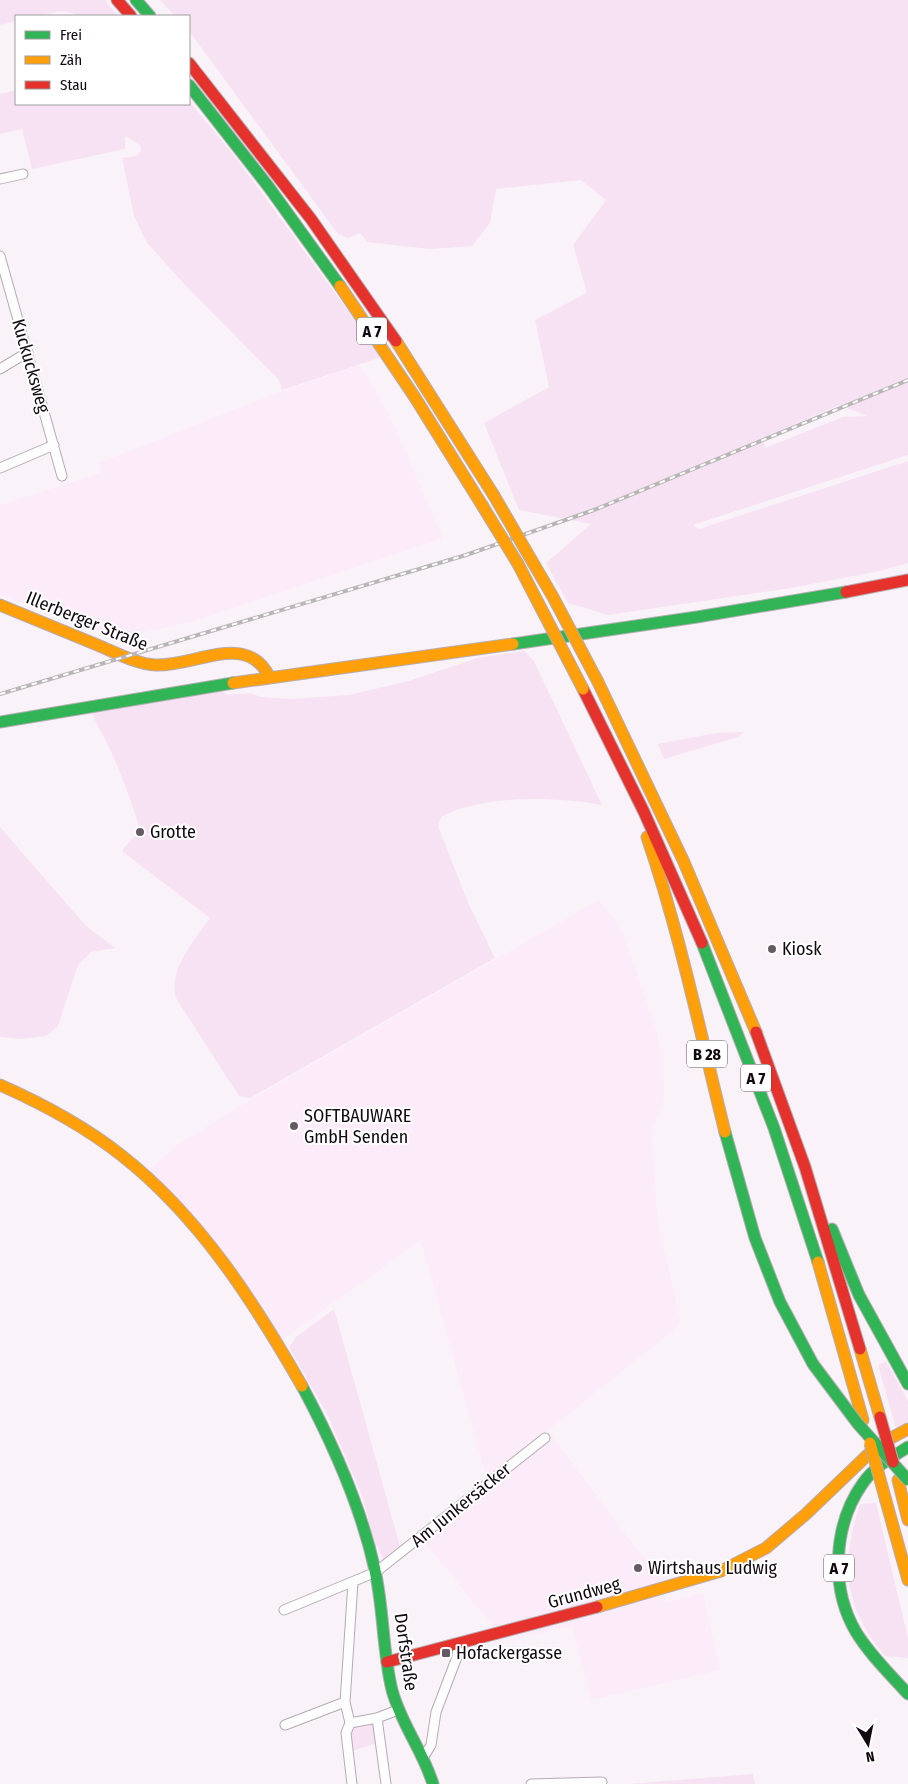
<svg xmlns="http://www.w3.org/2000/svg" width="908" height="1784" viewBox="0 0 908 1784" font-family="'Fira Sans Condensed',sans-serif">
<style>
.built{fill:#fcebf9}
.green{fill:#f7e2f3;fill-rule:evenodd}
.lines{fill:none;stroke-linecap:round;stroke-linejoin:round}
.street-casing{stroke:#b4acb2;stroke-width:11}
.fast-casing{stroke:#b4acb2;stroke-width:13}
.slow-casing{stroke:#b4acb2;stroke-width:13}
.jam-casing{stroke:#b4acb2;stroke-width:13}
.street{stroke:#fefdfe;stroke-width:9}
.fast{stroke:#30b455;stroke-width:11}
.slow{stroke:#ff9f0a;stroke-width:11}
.jam{stroke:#e5322d;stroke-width:11}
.rail-casing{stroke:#b9b6b8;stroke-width:4}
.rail{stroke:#fff;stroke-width:2;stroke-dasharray:5.5;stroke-linecap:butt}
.fast-bridge-casing{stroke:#b4acb2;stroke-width:13;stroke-linecap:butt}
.slow-bridge-casing{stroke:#b4acb2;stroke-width:13;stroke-linecap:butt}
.jam-bridge-casing{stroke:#b4acb2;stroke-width:13;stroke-linecap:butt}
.fast-bridge{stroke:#30b455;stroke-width:11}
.slow-bridge{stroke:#ff9f0a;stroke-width:11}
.jam-bridge{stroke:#e5322d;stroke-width:11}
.poi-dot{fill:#635b61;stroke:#fff;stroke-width:2}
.labels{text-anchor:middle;stroke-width:4;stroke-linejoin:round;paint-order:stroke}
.shield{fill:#fff;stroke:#585357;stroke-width:1}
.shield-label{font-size:16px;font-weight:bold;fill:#11090f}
.street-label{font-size:18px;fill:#11090f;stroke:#fff}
.poi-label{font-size:18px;fill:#11090f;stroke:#fff;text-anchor:start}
</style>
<rect width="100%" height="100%" fill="#faf2f9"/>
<path class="built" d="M360,365L389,414L443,538L191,622L117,638L0,595V505L101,473L99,463L282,391Z
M599,900L622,930L655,1026L663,1059L664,1100L654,1126L652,1138L657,1217L681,1324L487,1480L421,1240L278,1343L242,1287L146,1174L177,1145L245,1103Z
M552,1436L632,1543L661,1577L665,1603L703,1593L720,1670L591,1700L572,1627L503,1639L420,1536Z"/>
<path class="green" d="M0,0H105L118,16H77C64,7 51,14 37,16C30,17 23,16 16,16V21L0,25Z
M160,0H908V455L693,525L699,529L908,461V563L880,571L791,588L608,615L568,603L546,563L591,524L519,510L484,423L549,387L535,320L587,293L573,245L606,200L581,180L496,189L490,223L472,246L429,249L367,242L360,233L348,238L338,234L189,31V16H175ZM839,405L867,416L843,417L765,448L763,438Z
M16,90V104H189V101L236,158L382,357L282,390L279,380L187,287L147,243L134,216L122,158L136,156L141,151L140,145L125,136V149L32,169L22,129L0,134V94Z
M524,651L534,661L602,805C557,797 482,794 441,817L438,826L469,905L495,958L250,1098L239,1096L177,1000C166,972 194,941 210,918L123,852V849L138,832L139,826C131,800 121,774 110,749C103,734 94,722 90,706L217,686L227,695L250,693L261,697L291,699L349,695L409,681L477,658Z
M744,732L738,737L664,759L658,744L716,733Z
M0,827L85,925L115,948L91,952L78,965L58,1026L46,1036L21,1039L0,1037Z
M334,1309L401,1550L383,1562L378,1546H375L363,1498L328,1416L289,1347L296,1337Z
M886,1361L908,1401V1421L896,1428L878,1365Z
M876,1503L908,1638V1658L885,1656C843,1606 840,1564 860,1504Z
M375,1724L377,1743L352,1751L349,1736L350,1730L355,1726Z
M753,1774L755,1784H629Z"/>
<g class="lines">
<defs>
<path id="street" d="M0,179L23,174
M0,256L62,476
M0,369L28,352
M0,468L54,445
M284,1610L376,1572L545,1438
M350,1723L377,1718
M285,1725L345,1702
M423,1758L431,1745L436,1712L457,1657L458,1644
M352,1784L346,1733L350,1723L345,1702L353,1582
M386,1784L377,1718L398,1710
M531,1784L602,1782"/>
<path id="fast" d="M136,0L150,16
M189,85L268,186L340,286
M513,644L697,617L846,592
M0,722L233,683
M702,943L774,1128L818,1262
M725,1132L755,1238L780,1302L813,1364
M832,1229L859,1295L908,1384
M302,1386C332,1442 360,1504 374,1566C384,1607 382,1649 392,1690C401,1724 423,1751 433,1784
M908,1447C892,1457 874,1467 863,1483C833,1525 830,1588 856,1632C870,1655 890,1674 908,1694"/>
<path id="slow" d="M340,286L414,396L482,505
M396,341L493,494
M0,605C32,618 63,631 95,644C115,652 135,664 156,665C195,667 247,630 270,678
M598,682L683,860L756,1032
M233,683L513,644
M647,837C680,934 700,1032 725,1132
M0,1085C43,1104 84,1126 121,1155C199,1216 254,1302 302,1386
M818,1262L863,1420
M860,1349L880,1417
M898,1480L908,1520
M886,1501L908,1580
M597,1607L721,1571L766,1548L806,1514L878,1445L908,1429"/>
<path id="jam" d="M117,0L131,16
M189,63L311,219L396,341
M846,592L908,580
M583,689L644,812L702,943
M756,1032L805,1167L860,1349
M387,1662L597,1607"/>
</defs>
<use href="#street" class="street-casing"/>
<use href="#fast" class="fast-casing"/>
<use href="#slow" class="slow-casing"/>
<use href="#jam" class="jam-casing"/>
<use href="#street" class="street"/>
<use href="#fast" class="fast"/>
<use href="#slow" class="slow"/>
<use href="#jam" class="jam"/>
<defs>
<path id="rail" d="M0,694L466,555L594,510L908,380"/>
</defs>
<use href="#rail" class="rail-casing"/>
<use href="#rail" class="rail"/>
<defs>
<path id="fast-bridge" d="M813,1364L858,1424L908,1480"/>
<path id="slow-bridge" d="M493,494L553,597L598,682
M482,505L518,564L583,689
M870,1443L886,1501"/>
<path id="jam-bridge" d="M880,1417L893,1462"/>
</defs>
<use href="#fast-bridge" class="fast-bridge-casing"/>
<use href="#slow-bridge" class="slow-bridge-casing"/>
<use href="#jam-bridge" class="jam-bridge-casing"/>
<use href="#fast-bridge" class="fast-bridge"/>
<use href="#slow-bridge" class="slow-bridge"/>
<use href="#jam-bridge" class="jam-bridge"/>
</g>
<g class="poi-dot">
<circle cx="140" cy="832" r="5"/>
<circle cx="772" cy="949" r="5"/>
<circle cx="294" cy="1126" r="5"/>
<circle cx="638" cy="1568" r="5"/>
<rect x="441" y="1648" width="10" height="10" rx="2.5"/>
</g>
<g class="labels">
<g class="shield">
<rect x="357" y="317.5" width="30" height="27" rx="4"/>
<rect x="687" y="1040.5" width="40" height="27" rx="4"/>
<rect x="741" y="1064.5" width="30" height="27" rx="4"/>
<rect x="824" y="1554.5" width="30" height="27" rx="4"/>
</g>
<g class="shield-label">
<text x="372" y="337">A 7</text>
<text x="707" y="1060">B 28</text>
<text x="756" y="1084">A 7</text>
<text x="839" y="1574">A 7</text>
</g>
<g class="street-label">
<text transform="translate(31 366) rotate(74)" y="6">Kuckucksweg</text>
<text transform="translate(87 621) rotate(22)" y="6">Illerberger Straße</text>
<text transform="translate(461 1505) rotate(-39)" y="6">Am Junkersäcker</text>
<text transform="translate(584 1593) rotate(-15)" y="6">Grundweg</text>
<text transform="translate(406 1652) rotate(82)" y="6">Dorfstraße</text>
</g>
<g class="poi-label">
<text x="150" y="838">Grotte</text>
<text x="782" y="955">Kiosk</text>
<text x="304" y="1122">SOFTBAUWARE<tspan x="304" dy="21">GmbH Senden</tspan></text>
<text x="648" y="1574">Wirtshaus Ludwig</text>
<text x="456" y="1659">Hofackergasse</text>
</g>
</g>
<rect x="15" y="15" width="175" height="90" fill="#ffffff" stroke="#a09d9f"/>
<rect x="25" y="31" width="25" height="8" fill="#30b455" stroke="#a09d9f"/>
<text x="60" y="40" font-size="15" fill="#11090f">Frei</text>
<rect x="25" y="56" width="25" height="8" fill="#ff9f0a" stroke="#a09d9f"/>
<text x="60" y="65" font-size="15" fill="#11090f">Zäh</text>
<rect x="25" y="81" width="25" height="8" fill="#e5322d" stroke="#a09d9f"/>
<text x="60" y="90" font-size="15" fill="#11090f">Stau</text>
<g transform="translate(868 1744) rotate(170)" stroke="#ffffff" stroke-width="4" paint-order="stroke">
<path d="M0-4L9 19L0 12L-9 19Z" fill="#11090f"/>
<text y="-8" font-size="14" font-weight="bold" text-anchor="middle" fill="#11090f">N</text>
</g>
</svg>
